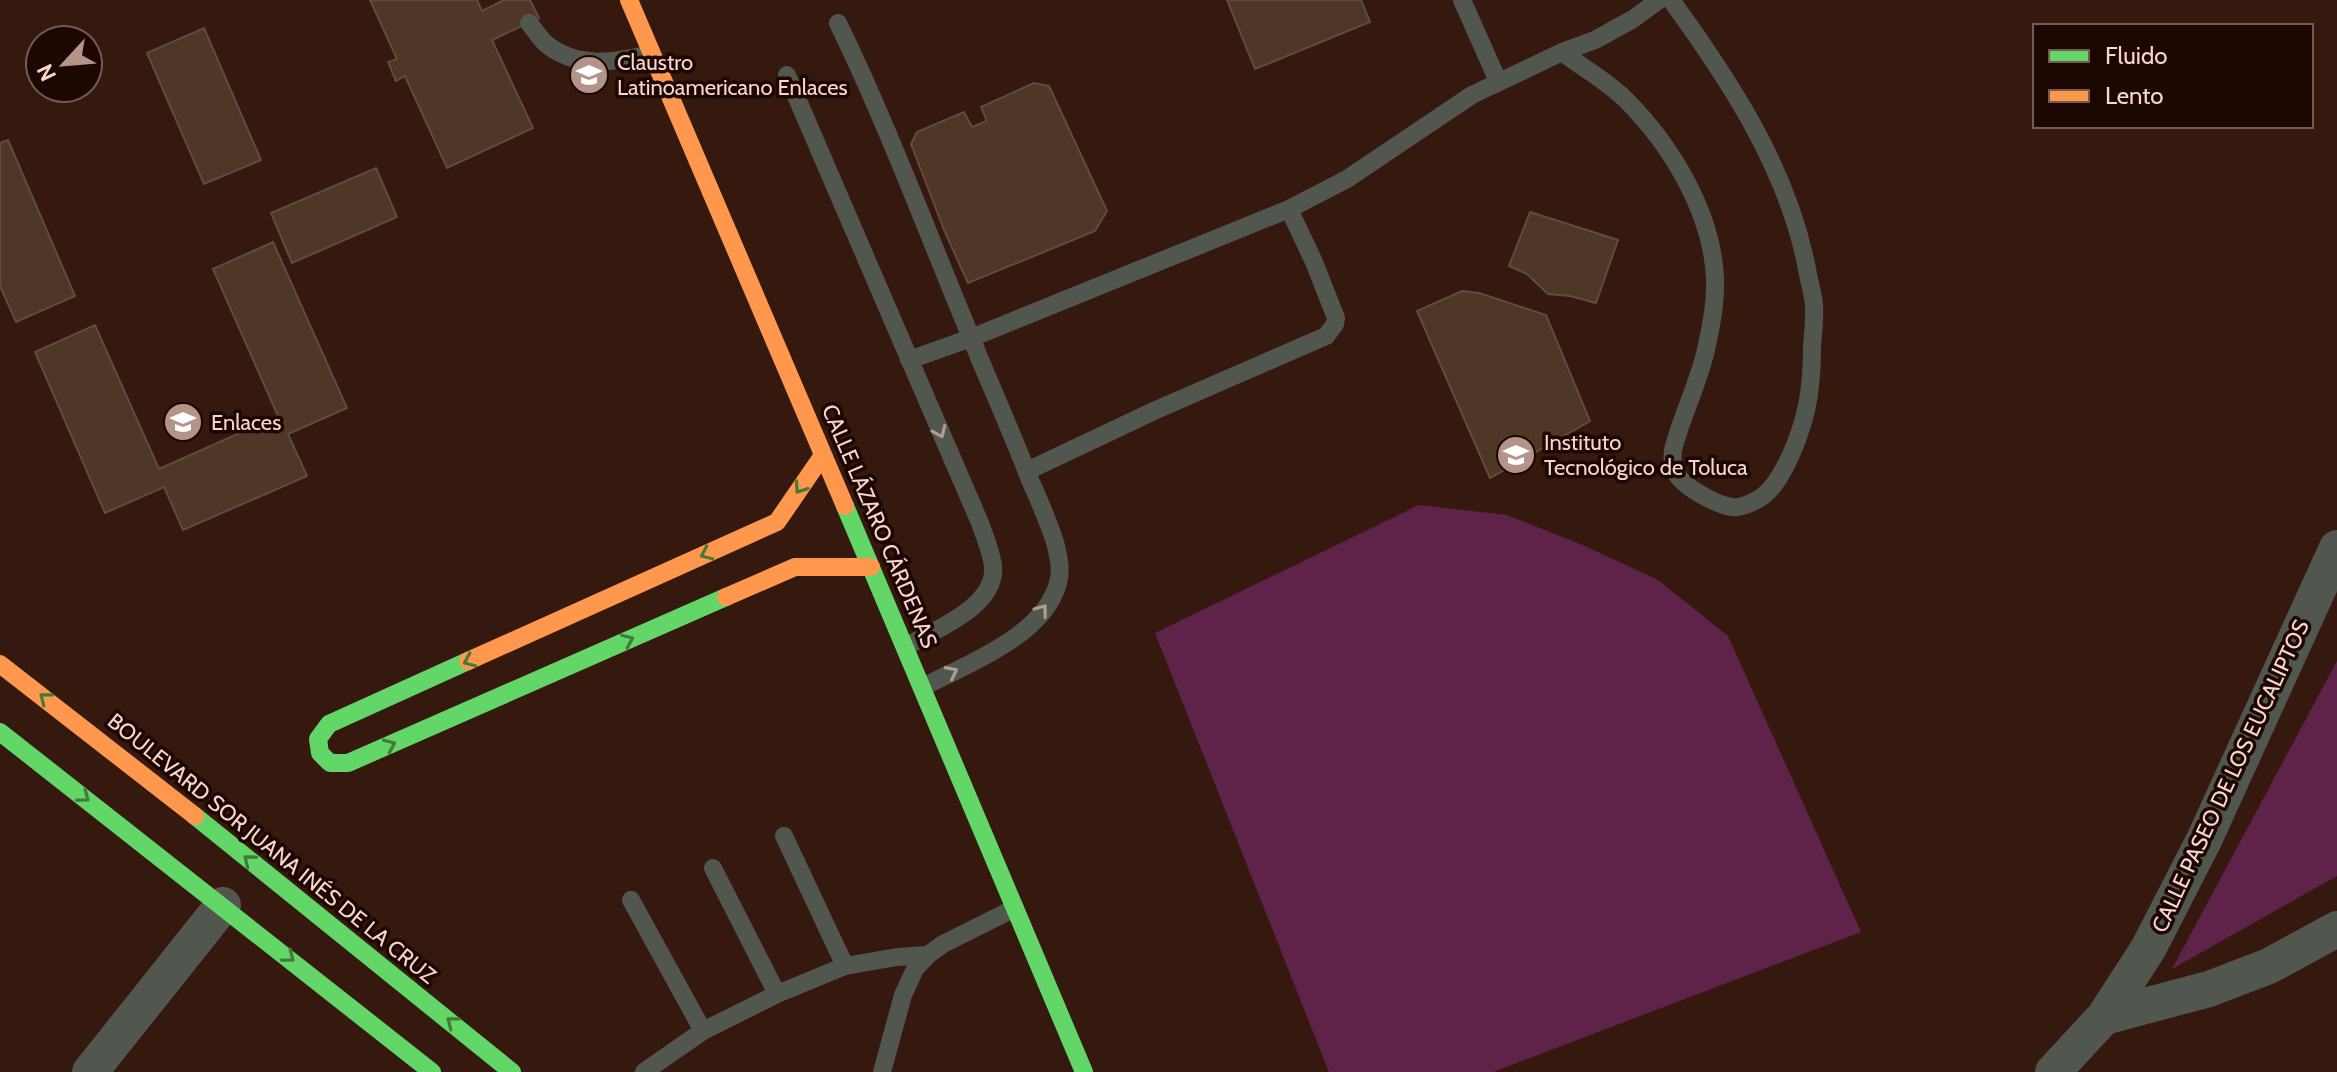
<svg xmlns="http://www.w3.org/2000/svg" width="2337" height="1072" viewBox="0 0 2337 1072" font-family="Cabin,sans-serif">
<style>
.green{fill:#5f234a}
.building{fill:#4f3727;stroke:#614b3f;stroke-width:2}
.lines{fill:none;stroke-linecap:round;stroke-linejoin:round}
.lane{stroke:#51574f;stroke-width:18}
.street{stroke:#51574f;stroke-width:36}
.fast{stroke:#63d668;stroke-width:18}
.slow{stroke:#ff974d;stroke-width:18}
.oneway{stroke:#ad9d93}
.oneway2{stroke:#43793a}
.labels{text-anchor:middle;stroke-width:7;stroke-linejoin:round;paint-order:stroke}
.poi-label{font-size:22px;fill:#f8d6cb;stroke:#1c0702;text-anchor:start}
.street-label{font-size:22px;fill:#f8d6cb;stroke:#1c0702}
</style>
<rect width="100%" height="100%" fill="#35190f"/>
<path class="green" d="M1419,505L1507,515L1585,546L1658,580L1728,636L1861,932L1493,1072H1329L1155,633Z
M2337,661V876L2172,969Z"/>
<path class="building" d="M370,0H477L482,11L504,0H530L539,18L492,40L533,128L447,168L405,76L396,81L388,62L397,59Z
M1227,0H1361L1370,22L1255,69Z
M204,28L261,160L204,184L147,53Z
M1034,83L1049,86L1107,211L1095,231L968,283L945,232L911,144L917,132L964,112L972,127L987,121L981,107Z
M8,140L75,296L16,322L0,286V143Z
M376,168L397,217L292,263L271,213Z
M1530,212L1618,240L1596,303L1570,296L1548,294L1527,274L1509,266Z
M273,242L347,408L288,434L307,476L183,530L164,487L105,513L35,352L95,325L159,469L278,416L213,269Z
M1462,291L1479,293L1546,315L1590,421L1490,478L1417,311Z"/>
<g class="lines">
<path class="lane" d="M1462,0L1498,81
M529,23C534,29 539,37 545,43C577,70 615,62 651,54
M838,23C888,126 928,234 972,340C991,387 1012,433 1030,480C1039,500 1048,521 1055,542C1058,555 1062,569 1058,583C1044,636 967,664 923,687
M1562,52C1583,68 1607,81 1626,100C1671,145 1712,212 1715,278C1716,300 1712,323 1707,345C1700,381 1682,414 1673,450C1672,458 1672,466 1676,473C1683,487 1717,505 1732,507C1740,508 1749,504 1755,501C1778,491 1795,448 1802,425C1810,400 1812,374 1812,347C1813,333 1815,319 1814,305C1813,293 1809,281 1807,269C1788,169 1730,81 1671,0
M787,75L980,523C985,537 991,551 993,566C997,607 934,630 905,647
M909,360L971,338L1289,209L1347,179L1472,95L1562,52L1595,40L1633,19L1659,0
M1027,471L1156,410L1326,336L1335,324L1336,318L1314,262L1289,209
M784,836L845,966
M713,868L777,994
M631,900L703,1031
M644,1072L703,1031L777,994L845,966L897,957L928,955
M882,1072L903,995L915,969L928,955L943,944L1015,908"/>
<path class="street" d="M2104,1017L2209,989L2269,966L2337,929
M90,1072L223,905
M2053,1072L2104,1017L2148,949L2204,840L2337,548"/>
<path class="fast" d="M845,506L1084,1072
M468,661L329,724L318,739L320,753L330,763H348L726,597
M0,732L432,1072
M195,816L512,1072"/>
<path class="slow" d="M629,0L845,506
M726,597L795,567H871
M468,661L777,522L823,455
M0,664L195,816"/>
</g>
<defs><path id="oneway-chevron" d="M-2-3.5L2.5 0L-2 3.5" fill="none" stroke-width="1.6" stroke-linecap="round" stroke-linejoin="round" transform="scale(2)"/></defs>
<g class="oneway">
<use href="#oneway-chevron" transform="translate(940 432) rotate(66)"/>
<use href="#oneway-chevron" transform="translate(1042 610) rotate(-53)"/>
<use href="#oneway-chevron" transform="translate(952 672) rotate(-27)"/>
</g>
<g class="oneway2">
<use href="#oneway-chevron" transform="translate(800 488) rotate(124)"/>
<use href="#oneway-chevron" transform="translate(706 554) rotate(156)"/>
<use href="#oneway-chevron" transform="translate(628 640) rotate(-24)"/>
<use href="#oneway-chevron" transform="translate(469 661) rotate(156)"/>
<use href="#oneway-chevron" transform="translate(45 698) rotate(-142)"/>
<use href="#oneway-chevron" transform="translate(390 745) rotate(-24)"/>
<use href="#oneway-chevron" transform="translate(84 797) rotate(37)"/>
<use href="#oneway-chevron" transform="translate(249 860) rotate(-141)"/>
<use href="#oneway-chevron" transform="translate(289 957) rotate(38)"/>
<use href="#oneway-chevron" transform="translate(452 1022) rotate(-142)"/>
</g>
<defs>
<symbol id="school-disc" viewBox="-11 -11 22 22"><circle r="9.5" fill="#b49489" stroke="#1c0702"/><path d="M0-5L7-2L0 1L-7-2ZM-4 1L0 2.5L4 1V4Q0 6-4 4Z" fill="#fff"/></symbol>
<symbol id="university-disc" viewBox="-11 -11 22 22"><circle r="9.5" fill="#b49489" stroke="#1c0702"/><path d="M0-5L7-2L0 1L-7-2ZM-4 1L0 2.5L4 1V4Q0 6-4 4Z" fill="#fff"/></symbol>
</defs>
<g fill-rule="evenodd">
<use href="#school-disc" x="567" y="53" width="44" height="44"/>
<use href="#school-disc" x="161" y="400" width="44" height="44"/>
<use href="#university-disc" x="1494" y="433" width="44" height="44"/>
</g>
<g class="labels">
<g class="poi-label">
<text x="617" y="70">Claustro<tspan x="617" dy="25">Latinoamericano Enlaces</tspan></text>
<text x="211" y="430">Enlaces</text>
<text x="1544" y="450">Instituto<tspan x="1544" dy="25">Tecnológico de Toluca</tspan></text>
</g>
<g class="street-label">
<text transform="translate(880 526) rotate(67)" y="8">CALLE LÁZARO CÁRDENAS</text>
<text transform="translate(2230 776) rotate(-65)" y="8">CALLE PASEO DE LOS EUCALIPTOS</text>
<text transform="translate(272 848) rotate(39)" y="8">BOULEVARD SOR JUANA INÉS DE LA CRUZ</text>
</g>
</g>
<rect x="2033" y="24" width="280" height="104" fill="#1c0702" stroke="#745a52" stroke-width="2"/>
<rect x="2049" y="50" width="40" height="12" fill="#63d668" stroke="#745a52" stroke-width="2"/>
<text x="2105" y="64" font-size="24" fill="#f8d6cb">Fluido</text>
<rect x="2049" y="90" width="40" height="12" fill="#ff974d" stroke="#745a52" stroke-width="2"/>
<text x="2105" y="104" font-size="24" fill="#f8d6cb">Lento</text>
<g transform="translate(64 64) rotate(244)"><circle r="38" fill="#1c0702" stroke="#745a52" stroke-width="2"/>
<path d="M0-6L14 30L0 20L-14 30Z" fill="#b49489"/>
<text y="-12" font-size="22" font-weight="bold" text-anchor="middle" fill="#f8d6cb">N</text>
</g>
</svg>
